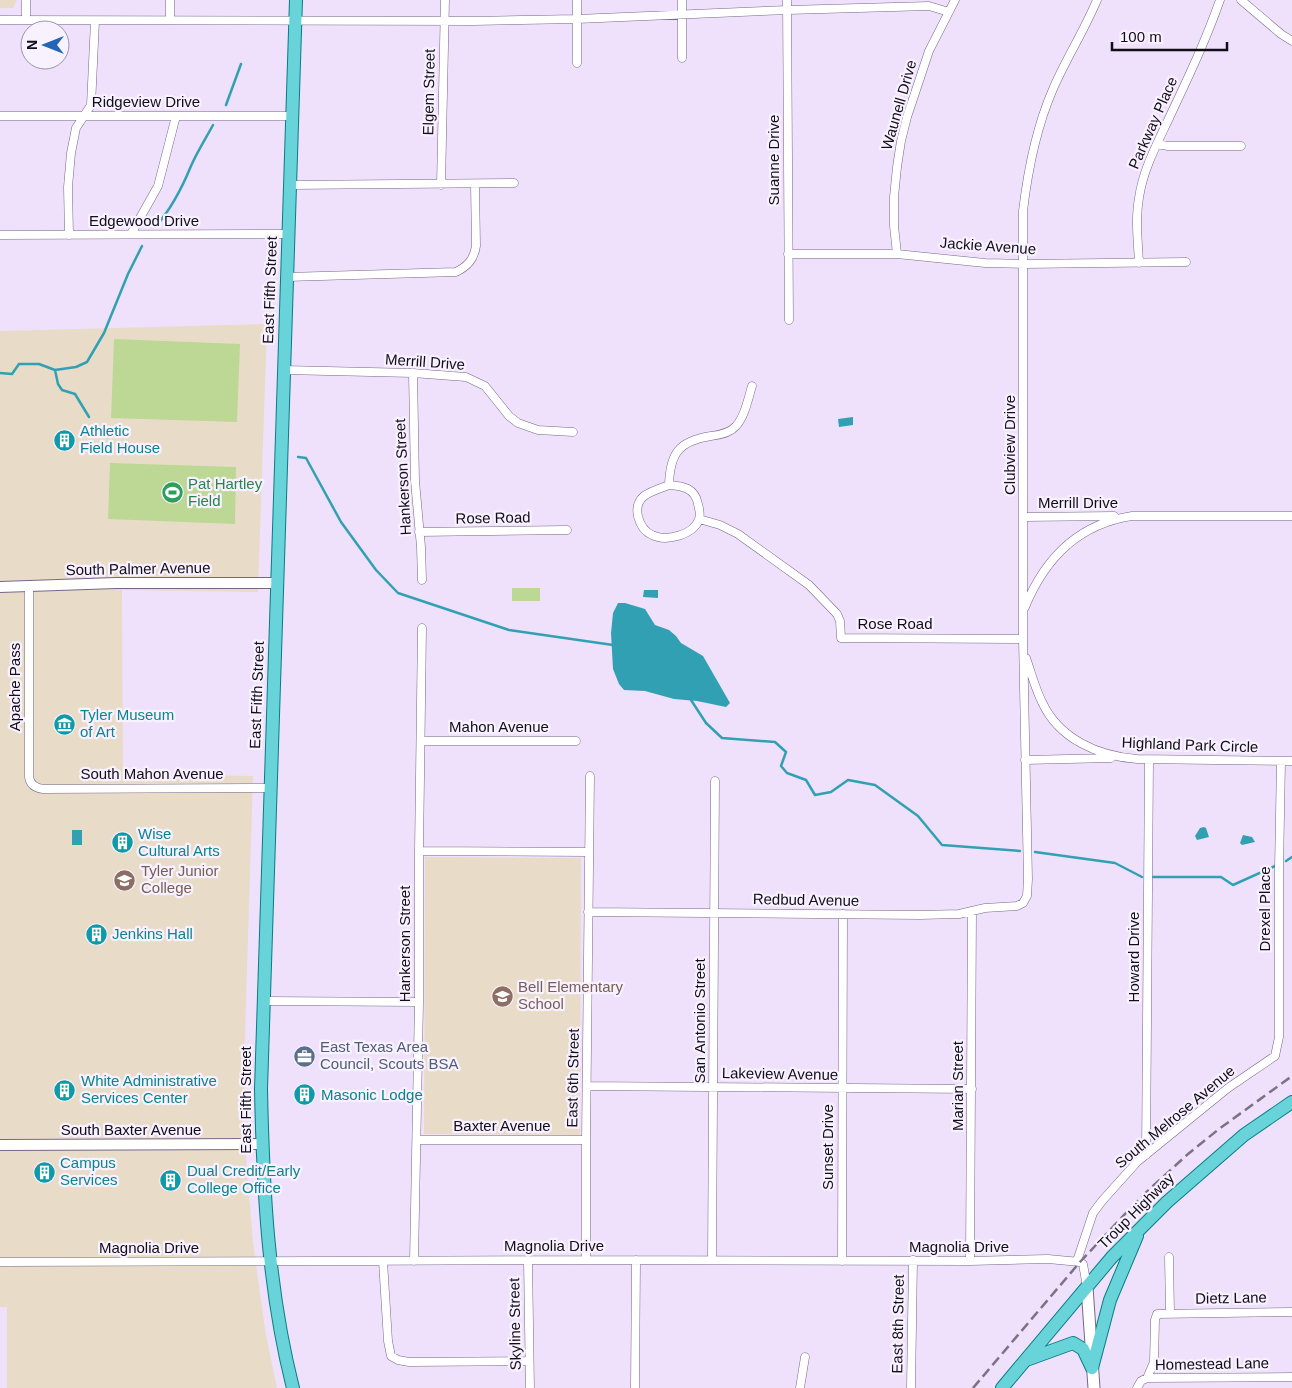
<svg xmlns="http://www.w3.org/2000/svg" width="1292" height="1388" viewBox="0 0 1292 1388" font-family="Arial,sans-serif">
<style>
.education{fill:#e8dcc8}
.grass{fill:#bdd894}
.water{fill:#32a0b3}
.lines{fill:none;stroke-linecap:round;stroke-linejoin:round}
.stream{stroke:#32a0b3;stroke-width:2.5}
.minor-casing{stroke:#776785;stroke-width:9}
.tertiary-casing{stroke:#776785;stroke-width:12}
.secondary-casing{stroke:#776785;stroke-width:13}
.primary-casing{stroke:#097c85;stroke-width:14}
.minor{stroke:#fff;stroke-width:8}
.tertiary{stroke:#fff;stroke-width:10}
.secondary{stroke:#fff;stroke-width:11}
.primary{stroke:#68d4d9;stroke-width:12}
.rail{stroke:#7c7284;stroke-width:2.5;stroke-dasharray:10 5;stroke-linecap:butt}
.labels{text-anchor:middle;stroke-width:4.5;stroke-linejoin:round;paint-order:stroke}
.street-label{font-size:15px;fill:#130d18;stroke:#f8f1ff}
.culture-label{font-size:15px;fill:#0d838f;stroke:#f8f1ff;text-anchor:start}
.leisure-label{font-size:15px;fill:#27864d;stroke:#f8f1ff;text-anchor:start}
.education-label{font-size:15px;fill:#785e54;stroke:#f8f1ff;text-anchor:start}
.service-label{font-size:15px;fill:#4e5e75;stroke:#f8f1ff;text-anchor:start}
</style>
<rect width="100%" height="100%" fill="#efe1fc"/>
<path class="education" d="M0,0H17L13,8H0Z
M267,324L258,592L122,590L123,774L253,776L244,1068V1132L253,1242L259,1286L266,1335L277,1388H7V1307H0V331Z
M425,857L581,858L580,1135L424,1134Z"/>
<path class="grass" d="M114,339L240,344L237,422L111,418Z
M110,463L236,467L235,524L108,519Z
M512,588H540V601H512Z"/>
<path class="water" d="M853,417V425L839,427L838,419Z
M644,590H658V598L643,597Z
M618,603H625L645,609L655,625L669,630L676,636L681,643L703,656L730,703L726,707L697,701L674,699L645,691L624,690L619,684L613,669L611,633L613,613Z
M1204,827L1206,828L1209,837L1197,840L1195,836L1200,828Z
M72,830H82V845H72Z
M1243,835L1252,837L1255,842L1242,845L1240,843Z"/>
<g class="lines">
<path class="stream" d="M226,105L241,64
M156,226C172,208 182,188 191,166C197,152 206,138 213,125
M55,370L58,384L62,390L75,394L89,417
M0,373L12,374L19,364H39L55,370L76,367L87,362L104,333L128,274L142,246
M298,457L306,458L341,522L376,570L398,593L509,630L613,645
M691,700L706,723L722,738L775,742L786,752L781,766L787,773L806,780L815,795L831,792L848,780L875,785L918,816L942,845L1020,851
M1035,852L1115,863L1142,877
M1286,861L1292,857
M1153,877H1221L1233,885L1275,866"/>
<defs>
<path id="minor" d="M577,0V63
M682,0V58
M787,0L789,320
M1241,0L1281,34L1292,41
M0,20L474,21L577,19L788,10L929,6L949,12
M26,20V0
M170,20V0
M0,116H292
M1157,144L1168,146H1241
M290,185L514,183
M441,185L445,0
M131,234L158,186L176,116
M0,235L288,234
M69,235L68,187L71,153L76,128L91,105L95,21
M788,254H897L985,263L1024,264L1186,262
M897,254L894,226V197L897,167L901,141L907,117L929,51L955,0
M1139,263C1138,242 1135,219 1139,198C1143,169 1158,142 1170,116C1188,78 1206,40 1220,0
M287,277L456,272C468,266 474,259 476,246L475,184
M284,370L413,373L466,377L485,386L509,416L518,423L538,430L573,432
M413,373L415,481L421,547L422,580
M669,485C683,486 695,488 698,504C699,509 701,514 699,519C694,535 666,542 652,535C639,529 631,507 644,496C651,491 661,488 669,485C670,453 679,441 711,436C720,435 730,433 736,426C745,416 748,399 752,386
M1024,517L1114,516
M699,519L720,525L738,534L809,585L837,614L840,621L841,638L1023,639
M419,532L567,530
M29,586V777C30,784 35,788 43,789L270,788
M1025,607C1045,558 1078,524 1132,516H1292
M1026,658C1031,672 1035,688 1042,702C1059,739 1098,756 1137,759L1292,761
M421,741H576
M1025,760L1111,758
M419,851L588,852
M588,912L920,915L959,914L985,908L1017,906L1023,903L1027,896L1028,879L1023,639V211C1028,169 1036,128 1053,89C1066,59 1084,31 1097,0
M264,1001L419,1002
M587,1086L972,1089
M417,1140H586
M1146,1155L1149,760
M1169,1257L1170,1313
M528,1260L530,1388
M586,1260V1140L590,776
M712,1260L715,781
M383,1261L388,1341L391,1356L398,1360L409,1362L529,1361
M414,1261L419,1002V851L422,628
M842,1261L843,914
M970,1261L972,911
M1077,1261L1093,1213L1102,1201L1137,1162L1228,1088L1275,1056L1279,1037V869L1281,761
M0,1262L586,1260L970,1261L1048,1259L1080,1262L1083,1264L1087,1287
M1147,1378L1154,1362L1155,1320L1157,1314L1292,1312
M635,1388L636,1260
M800,1388L805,1357
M911,1388L913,1260
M1137,1388L1141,1381L1147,1378L1292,1377"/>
<path id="tertiary" d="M0,587L116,583H277
M0,1145L261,1144"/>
<path id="secondary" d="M1087,1287L1094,1388"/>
<path id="primary" d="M1029,1359L1073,1343L1083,1349L1092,1368
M1092,1368L1110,1300L1137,1236
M293,1388C268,1290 263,1189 261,1089L296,0
M1002,1388L1112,1257L1167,1202L1244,1135L1292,1102"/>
</defs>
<use href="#minor" class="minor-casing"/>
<use href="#tertiary" class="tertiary-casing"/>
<use href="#secondary" class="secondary-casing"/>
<use href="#primary" class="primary-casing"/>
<use href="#minor" class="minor"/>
<use href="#tertiary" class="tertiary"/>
<use href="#secondary" class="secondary"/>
<use href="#primary" class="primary"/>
<path class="rail" d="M973,1388L1080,1262L1141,1197L1188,1154L1219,1129L1292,1076"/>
</g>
<defs>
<symbol id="building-disc" viewBox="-11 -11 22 22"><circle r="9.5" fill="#0f9aa8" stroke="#f8f1ff"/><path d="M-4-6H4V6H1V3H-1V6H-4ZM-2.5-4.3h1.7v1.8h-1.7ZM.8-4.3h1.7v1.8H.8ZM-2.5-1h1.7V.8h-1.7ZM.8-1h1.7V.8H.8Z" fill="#fff"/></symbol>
<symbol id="stadium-disc" viewBox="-11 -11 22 22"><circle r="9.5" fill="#2e9e5b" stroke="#f8f1ff"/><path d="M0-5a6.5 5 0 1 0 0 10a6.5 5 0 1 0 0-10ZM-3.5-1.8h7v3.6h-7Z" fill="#fff"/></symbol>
<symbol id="museum-disc" viewBox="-11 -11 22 22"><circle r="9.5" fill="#0f9aa8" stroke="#f8f1ff"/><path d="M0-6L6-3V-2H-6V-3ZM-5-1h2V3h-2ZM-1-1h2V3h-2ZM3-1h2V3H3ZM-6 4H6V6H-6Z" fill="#fff"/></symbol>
<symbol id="university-disc" viewBox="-11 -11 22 22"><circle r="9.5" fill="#8d6e63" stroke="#f8f1ff"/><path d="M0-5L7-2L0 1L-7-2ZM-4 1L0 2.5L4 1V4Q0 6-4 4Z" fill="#fff"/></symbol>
<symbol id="school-disc" viewBox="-11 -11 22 22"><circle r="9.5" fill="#8d6e63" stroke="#f8f1ff"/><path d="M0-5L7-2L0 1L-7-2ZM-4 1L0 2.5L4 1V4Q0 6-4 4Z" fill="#fff"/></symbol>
<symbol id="office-disc" viewBox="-11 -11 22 22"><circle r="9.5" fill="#5c6f8a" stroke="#f8f1ff"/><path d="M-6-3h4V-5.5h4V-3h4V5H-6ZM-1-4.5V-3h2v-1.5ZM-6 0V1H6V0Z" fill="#fff"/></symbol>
</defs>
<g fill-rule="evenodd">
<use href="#building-disc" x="52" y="428" width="25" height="25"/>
<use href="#stadium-disc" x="160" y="480" width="25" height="25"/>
<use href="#museum-disc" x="52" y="712" width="25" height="25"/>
<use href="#building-disc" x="110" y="830" width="25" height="25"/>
<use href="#university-disc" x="112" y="868" width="25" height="25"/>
<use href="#building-disc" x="84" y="922" width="25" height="25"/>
<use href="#school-disc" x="490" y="984" width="25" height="25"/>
<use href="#office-disc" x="292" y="1044" width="25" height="25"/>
<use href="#building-disc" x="52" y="1078" width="25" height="25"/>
<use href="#building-disc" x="292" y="1082" width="25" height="25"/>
<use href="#building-disc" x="32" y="1160" width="25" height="25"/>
<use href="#building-disc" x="158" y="1168" width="25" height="25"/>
</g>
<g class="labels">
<g class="street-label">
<text transform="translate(429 92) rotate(-89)" y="5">Elgem Street</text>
<text x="146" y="107">Ridgeview Drive</text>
<text transform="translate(899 105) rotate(-74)" y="5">Waunell Drive</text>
<text transform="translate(1153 123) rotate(-66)" y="5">Parkway Place</text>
<text transform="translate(774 160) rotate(-90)" y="5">Suanne Drive</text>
<text x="144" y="226">Edgewood Drive</text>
<text transform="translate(988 246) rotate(4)" y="5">Jackie Avenue</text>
<text transform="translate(270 290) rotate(-88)" y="5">East Fifth Street</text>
<text transform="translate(425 362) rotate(4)" y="5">Merrill Drive</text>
<text transform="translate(1010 445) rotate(-90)" y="5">Clubview Drive</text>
<text transform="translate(403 477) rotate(-93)" y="5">Hankerson Street</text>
<text x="1078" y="508">Merrill Drive</text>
<text transform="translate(493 518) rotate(-1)" y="5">Rose Road</text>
<text transform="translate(138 569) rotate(-1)" y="5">South Palmer Avenue</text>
<text x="895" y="629">Rose Road</text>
<text transform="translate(15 687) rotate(-90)" y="5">Apache Pass</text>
<text transform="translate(257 695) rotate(-88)" y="5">East Fifth Street</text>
<text x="499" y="732">Mahon Avenue</text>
<text transform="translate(1190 745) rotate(2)" y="5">Highland Park Circle</text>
<text x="152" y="779">South Mahon Avenue</text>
<text transform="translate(806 900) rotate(1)" y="5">Redbud Avenue</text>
<text transform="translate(1265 909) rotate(-90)" y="5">Drexel Place</text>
<text transform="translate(405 944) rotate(-90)" y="5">Hankerson Street</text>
<text transform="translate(1134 957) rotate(-90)" y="5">Howard Drive</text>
<text transform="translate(700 1021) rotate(-90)" y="5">San Antonio Street</text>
<text transform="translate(780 1074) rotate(1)" y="5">Lakeview Avenue</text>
<text transform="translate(573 1078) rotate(-89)" y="5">East 6th Street</text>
<text transform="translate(958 1086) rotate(-90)" y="5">Marian Street</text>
<text transform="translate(246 1100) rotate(-90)" y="5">East Fifth Street</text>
<text transform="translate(1175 1117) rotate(-40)" y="5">South Melrose Avenue</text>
<text x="502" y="1131">Baxter Avenue</text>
<text x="131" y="1135">South Baxter Avenue</text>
<text transform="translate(828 1147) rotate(-90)" y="5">Sunset Drive</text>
<text transform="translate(1136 1211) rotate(-45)" y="5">Troup Highway</text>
<text x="554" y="1251">Magnolia Drive</text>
<text x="959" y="1252">Magnolia Drive</text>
<text x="149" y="1253">Magnolia Drive</text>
<text transform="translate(1231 1298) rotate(-1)" y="5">Dietz Lane</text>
<text transform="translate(515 1324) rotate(-91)" y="5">Skyline Street</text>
<text transform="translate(898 1324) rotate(-89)" y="5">East 8th Street</text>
<text transform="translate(1212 1364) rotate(-1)" y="5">Homestead Lane</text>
</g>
<g class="culture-label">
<text x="80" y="436">Athletic<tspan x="80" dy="17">Field House</tspan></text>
<text x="80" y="720">Tyler Museum<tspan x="80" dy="17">of Art</tspan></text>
<text x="138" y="839">Wise<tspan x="138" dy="17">Cultural Arts</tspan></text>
<text x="112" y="939">Jenkins Hall</text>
<text x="81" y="1086">White Administrative<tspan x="81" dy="17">Services Center</tspan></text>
<text x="321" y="1100">Masonic Lodge</text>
<text x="60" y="1168">Campus<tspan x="60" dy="17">Services</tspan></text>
<text x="187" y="1176">Dual Credit/Early<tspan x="187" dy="17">College Office</tspan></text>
</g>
<g class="leisure-label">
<text x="188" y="489">Pat Hartley<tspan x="188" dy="17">Field</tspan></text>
</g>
<g class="education-label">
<text x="141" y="876">Tyler Junior<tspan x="141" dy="17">College</tspan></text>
<text x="518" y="992">Bell Elementary<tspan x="518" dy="17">School</tspan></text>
</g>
<g class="service-label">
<text x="320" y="1052">East Texas Area<tspan x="320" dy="17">Council, Scouts BSA</tspan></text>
</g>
</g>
<g transform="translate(45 45) rotate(270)"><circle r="24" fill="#f8f1ff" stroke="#9c96a3"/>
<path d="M0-4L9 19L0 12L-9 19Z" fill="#2264b5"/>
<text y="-8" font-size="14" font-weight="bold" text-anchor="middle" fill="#130d18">N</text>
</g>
<path d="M1112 42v8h115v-8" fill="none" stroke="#130d18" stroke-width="2.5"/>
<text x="1120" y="42" font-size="15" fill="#130d18" stroke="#f8f1ff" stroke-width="4" paint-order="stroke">100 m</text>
</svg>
